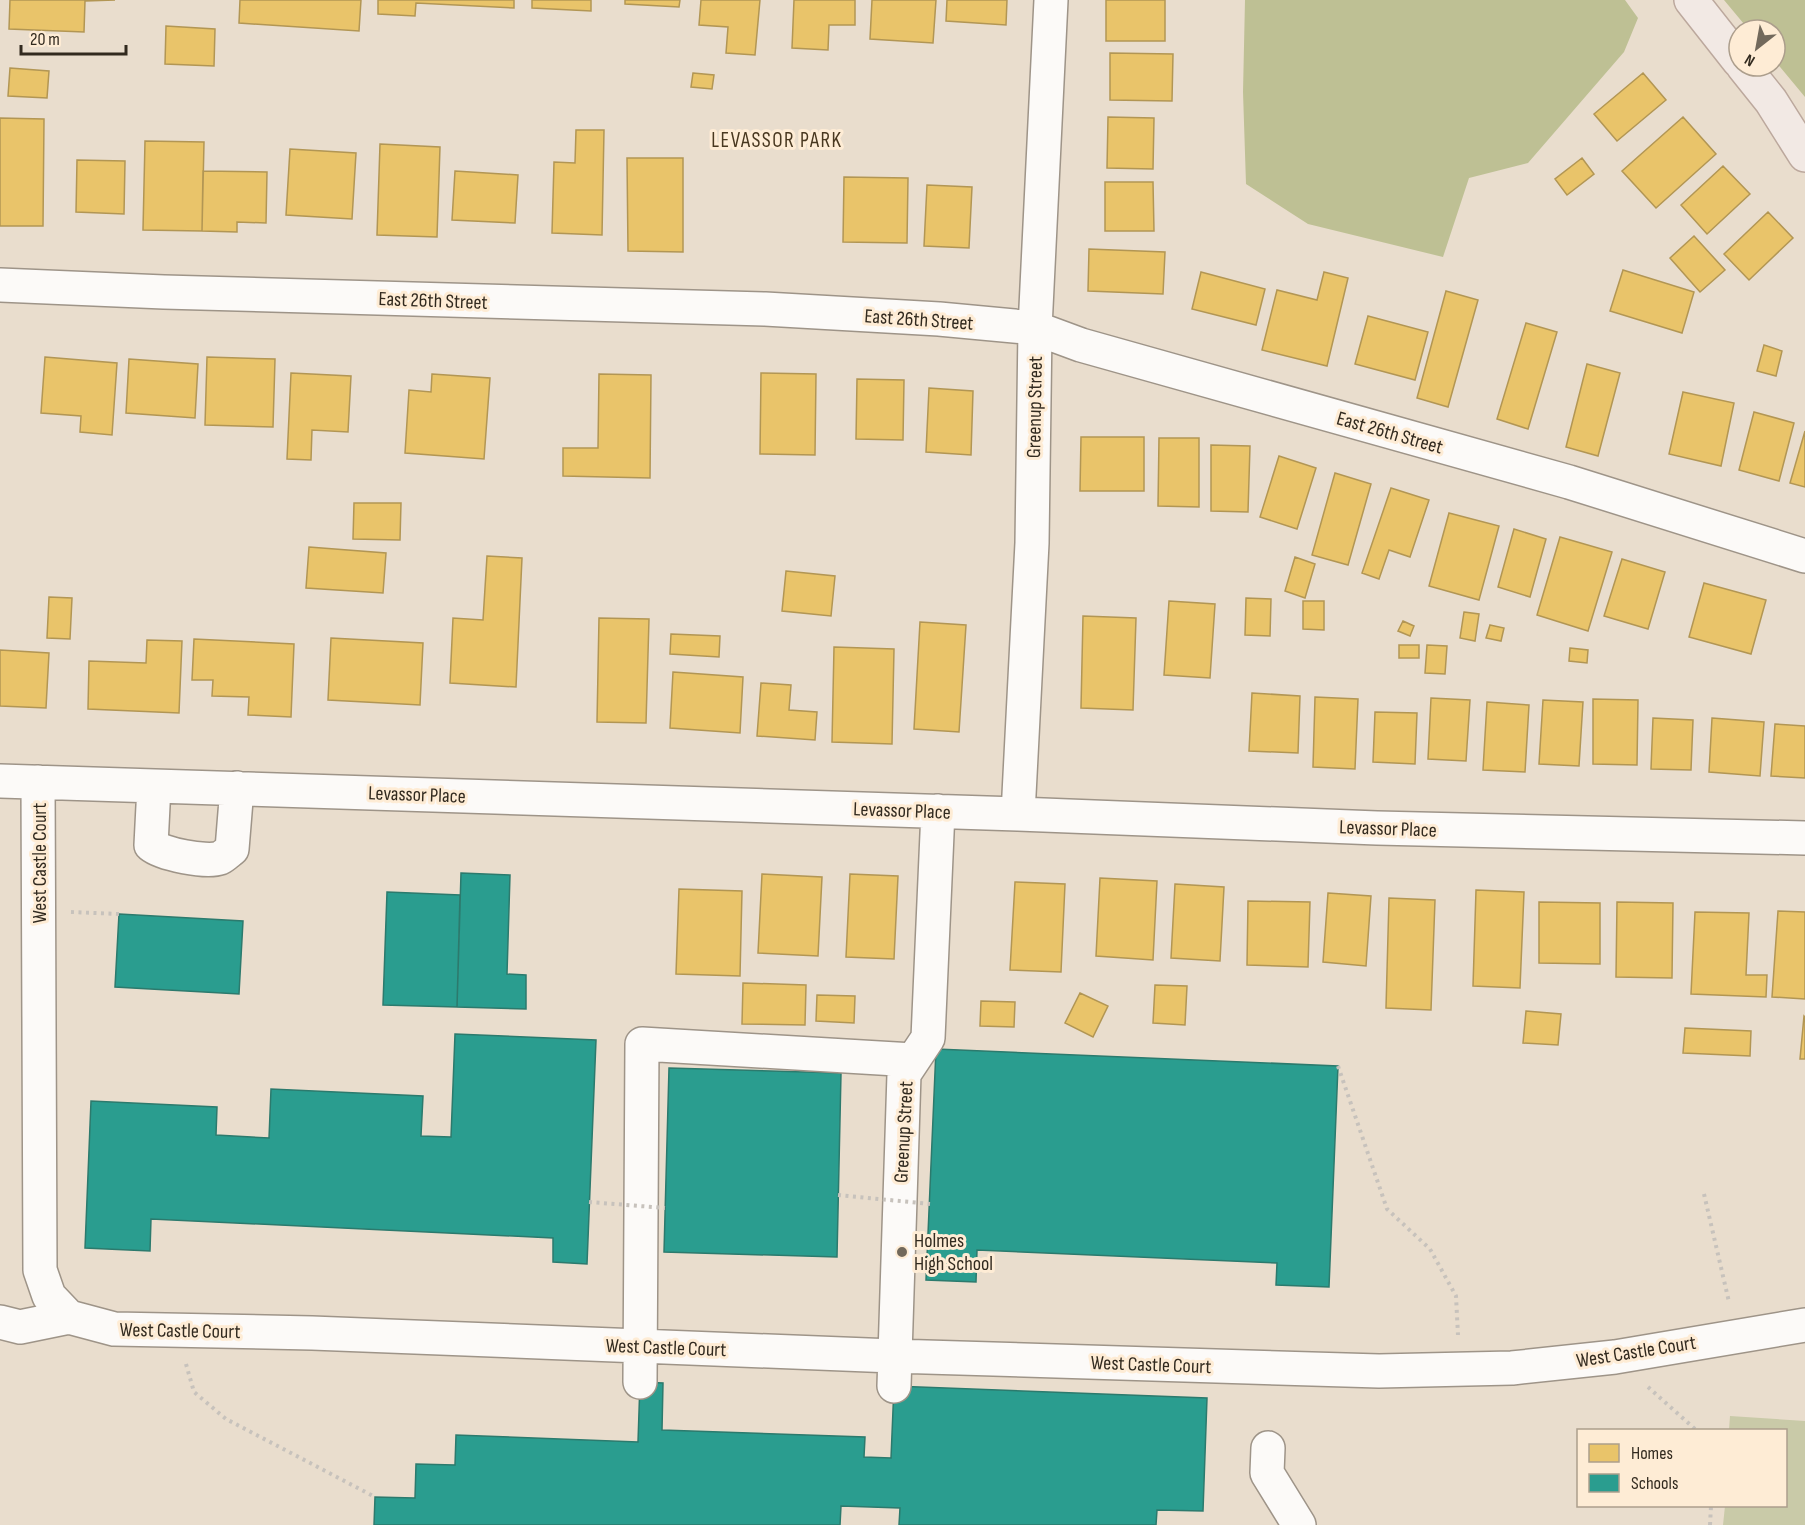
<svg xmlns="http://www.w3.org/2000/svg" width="1805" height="1525" viewBox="0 0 1805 1525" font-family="'Sofia Sans Condensed',sans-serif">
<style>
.green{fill:#c9caa8}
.forest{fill:#bec094}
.homes{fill:#e9c46a;stroke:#b29654;stroke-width:1.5}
.schools{fill:#2a9d8f;stroke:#2c7a6d;stroke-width:1.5}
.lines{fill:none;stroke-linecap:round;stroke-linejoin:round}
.minor-casing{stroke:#9e9488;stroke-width:36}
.major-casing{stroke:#bca89d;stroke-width:36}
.path{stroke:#c7c2bc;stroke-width:4;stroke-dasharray:3 4.5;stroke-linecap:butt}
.minor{stroke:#fcfaf8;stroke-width:33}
.major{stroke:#f2e9e4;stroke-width:33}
.path-bridge{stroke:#c7c2bc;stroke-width:4;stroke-dasharray:3 4.5;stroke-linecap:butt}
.poi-dot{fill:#72695c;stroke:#feecd5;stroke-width:2}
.labels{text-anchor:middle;stroke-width:6;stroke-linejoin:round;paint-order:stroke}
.street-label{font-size:20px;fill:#322a1f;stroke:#feecd5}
.poi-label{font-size:20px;fill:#322a1f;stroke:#feecd5;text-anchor:start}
.neighbourhood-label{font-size:21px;letter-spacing:1.5px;fill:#493820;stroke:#feecd5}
</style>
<rect width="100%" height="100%" fill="#e9ddcd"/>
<path class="green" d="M1730,1416L1805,1421V1525H1723L1725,1506H1786V1430H1729Z"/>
<path class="forest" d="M1245,0H1625L1638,18L1624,52L1528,163L1469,178L1443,257L1308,224L1246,184L1243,92Z
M1724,0H1805V97L1775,61V30H1749Z"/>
<path class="homes" d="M10,0H115L85,1L84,32L9,29Z
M240,0H361L359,31L239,23Z
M378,0H514V8L416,3L415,16L378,14Z
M532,0H591V11L532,8Z
M625,0H680L679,7L625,4Z
M701,0H760L755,55L726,53L728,27L699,25Z
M794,0H855V25H829L828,50L792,48Z
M872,0H936L933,43L870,39Z
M947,0H1007L1006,25L946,21Z
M1106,0H1165V41H1106Z
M166,26L215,29L214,66L165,64Z
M1110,53L1173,54L1172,101L1110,100Z
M10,68L49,71L47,98L8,96Z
M693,73L714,75L712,89L691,87Z
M1643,73L1666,100L1617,141L1594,114Z
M1108,117L1154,118L1153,169L1107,168Z
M1683,117L1716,154L1656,208L1622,171Z
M0,118L44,119L43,226H0Z
M576,130H604L602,235L552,233L554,162L575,163Z
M145,141L204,142L202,231L143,230Z
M380,144L440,147L437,237L377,235Z
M290,149L356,153L352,219L286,215Z
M627,158H683V252L628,251Z
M1582,158L1594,174L1567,195L1555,179Z
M77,160L125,161L124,214L76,212Z
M1723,166L1750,194L1707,234L1681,205Z
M203,171L267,172L266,223L237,222V232L202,231Z
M455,171L518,175L515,223L452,220Z
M844,177L908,178L907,243L843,242Z
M1105,182H1153L1154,231H1105Z
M927,185L972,187L969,248L924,246Z
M1768,212L1793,238L1749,280L1724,254Z
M1694,236L1725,270L1700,292L1670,258Z
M1089,249L1165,252L1163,294L1088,291Z
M1623,270L1694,292L1682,333L1610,311Z
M1201,272L1265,289L1256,325L1192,309Z
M1324,272L1348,278L1327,366L1262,350L1277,290L1317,300Z
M1446,291L1478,300L1448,407L1417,398Z
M1368,316L1428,332L1415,380L1355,364Z
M1526,323L1557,332L1528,429L1497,419Z
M1764,345L1782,351L1776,376L1757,371Z
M45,357L117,363L112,435L80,432L81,416L41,413Z
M207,357L275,359L273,427L205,425Z
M129,359L198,364L195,418L126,413Z
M1587,364L1620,373L1598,456L1566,447Z
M291,373L351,376L348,432L312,430L311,460L287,459Z
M761,373L816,374L815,455L760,454Z
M432,374L490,378L484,459L405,453L409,390L431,392Z
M599,374L651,375L650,478L563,476V448H598Z
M857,379L904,380L903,440L856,439Z
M929,388L973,391L971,455L926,452Z
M1683,392L1734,403L1721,466L1669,454Z
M1754,412L1794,423L1779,481L1739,470Z
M1805,431V487L1790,483Z
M1081,437H1144V491H1080Z
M1159,438H1199V507L1158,506Z
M1211,445L1250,446L1248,512L1211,511Z
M1279,456L1316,468L1297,529L1260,517Z
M1335,473L1371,484L1348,565L1312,555Z
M1391,488L1429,500L1410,557L1389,550L1379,579L1362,573Z
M354,503H401L400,540L353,539Z
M1449,513L1499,526L1479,600L1429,586Z
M1514,529L1546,539L1530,597L1498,587Z
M1560,537L1612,552L1588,631L1537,615Z
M309,547L386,553L383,593L306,588Z
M487,556L522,558L516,687L450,683L453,618L483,620Z
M1295,557L1315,564L1305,598L1285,591Z
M1622,559L1665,572L1648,629L1604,616Z
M786,571L835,576L831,616L782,611Z
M1704,583L1766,600L1751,654L1689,637Z
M49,597L72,598L70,639L47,638Z
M1246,598L1271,599L1270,636L1245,635Z
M1169,601L1215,604L1210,678L1164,675Z
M1303,601H1324V630L1303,629Z
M1464,612L1479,614L1475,641L1460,638Z
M1083,616L1136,618L1133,710L1081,708Z
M599,618L649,619L646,723L597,722Z
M1403,621L1414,626L1410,636L1398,631Z
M920,622L966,625L959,732L914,729Z
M1490,625L1504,628L1501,641L1486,638Z
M671,634L720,636L719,657L670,654Z
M331,638L423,643L420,705L328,700Z
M194,639L294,644L291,717L248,715L249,697L212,696L213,680H192Z
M147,640L182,641L179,713L88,709L89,661L146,663Z
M1399,645H1419V658H1399Z
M1427,645L1447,646L1445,674L1425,673Z
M834,647L894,649L892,744L832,742Z
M1570,648L1588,650L1587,663L1569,661Z
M0,650L49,653L46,708L0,706Z
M673,672L743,677L740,733L670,728Z
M761,683L791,685L789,710L817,712L815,740L757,736Z
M1252,693L1300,696L1298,753L1249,751Z
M1315,697L1358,699L1355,769L1313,767Z
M1431,698L1470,700L1466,761L1428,759Z
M1593,699L1638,700L1637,765L1593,764Z
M1543,700L1583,702L1579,766L1539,764Z
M1487,702L1529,705L1525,772L1483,770Z
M1375,712L1417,713L1415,764L1373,762Z
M1653,718L1693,720L1691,770L1651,769Z
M1712,718L1764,722L1760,776L1709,772Z
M1775,724L1805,726V778L1771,776Z
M762,874L822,877L818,956L758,953Z
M850,874L898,876L894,959L846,957Z
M1100,878L1157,881L1153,960L1096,956Z
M1015,882L1065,884L1061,972L1010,970Z
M1175,884L1224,887L1220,961L1171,958Z
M679,889L742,891L740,976L676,974Z
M1476,890L1524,892L1520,988L1473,986Z
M1328,893L1371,896L1366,966L1323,962Z
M1389,898L1435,900L1431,1010L1386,1008Z
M1248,901L1310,902L1308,967L1247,965Z
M1539,902L1600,903V964L1539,963Z
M1617,902L1673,903L1672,978L1616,977Z
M1778,911L1805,912V999L1772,997Z
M1695,912L1749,913L1746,975H1767L1766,997L1691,994Z
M743,983L806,985L805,1025L742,1024Z
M1155,985L1187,986L1185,1025L1153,1023Z
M1080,993L1108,1006L1093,1037L1065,1023Z
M817,995L855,996L854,1023L816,1021Z
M981,1001L1015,1002L1014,1027L980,1026Z
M1526,1011L1561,1014L1558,1045L1523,1043Z
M1804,1016L1805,1017V1059H1800Z
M1685,1028L1751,1031L1750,1056L1683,1053Z"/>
<path class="schools" d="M461,873L510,875L507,974L526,975V1009L457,1007Z
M387,892L460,895L457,1007L383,1005Z
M119,914L243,921L239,994L115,987Z
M455,1034L596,1040L587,1264L553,1262V1238L151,1219L150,1251L85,1248L91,1101L217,1107L216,1135L269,1138L271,1089L423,1096L421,1136L451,1137Z
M936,1049L1338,1066L1329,1287L1276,1285L1277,1263L977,1250L976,1282L926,1280Z
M669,1068L841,1073L837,1257L664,1252Z
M640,1382L663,1383L662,1430L865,1437L864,1457L891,1458L894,1386L1207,1398L1203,1511L1157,1510L1156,1525H899L900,1508L841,1506L840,1525H374L375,1497L415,1498L416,1464L455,1465L456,1435L638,1442Z"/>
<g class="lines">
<defs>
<path id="minor" d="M0,285L164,292L765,309L939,319L1035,328L1081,345L1569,482L1805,556
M0,781L1018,814L1377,828L1805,838
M38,782L40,1270L49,1296L69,1317L114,1329L312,1333L893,1356L1379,1371L1512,1368L1615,1357L1805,1325
M154,786L151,845C162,854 206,863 220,858C224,856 228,852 232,849L237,788
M1018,814L1032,543L1035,328L1051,0
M0,1322L20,1327L69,1317
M640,1382L642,1044L913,1060
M894,1386L904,1074L928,1038L938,811
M1268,1448L1267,1473L1299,1525"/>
<path id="major" d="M1691,0L1739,61
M1743,66L1771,101L1805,155"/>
</defs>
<use href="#minor" class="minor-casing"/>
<use href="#major" class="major-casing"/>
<path class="path" d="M71,912L119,914
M1338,1066L1387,1209L1430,1249L1456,1296L1458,1335
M1704,1194L1729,1302
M186,1364L194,1392L226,1419L375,1497
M1648,1387L1696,1430
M1710,1525L1711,1506"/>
<use href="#minor" class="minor"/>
<use href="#major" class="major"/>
<path class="path-bridge" d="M838,1195L930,1204
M589,1202L665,1208"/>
</g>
<circle class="poi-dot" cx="902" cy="1252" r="6"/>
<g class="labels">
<g class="street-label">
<text transform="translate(433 300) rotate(2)" y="7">East 26th Street</text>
<text transform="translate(919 319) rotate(4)" y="7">East 26th Street</text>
<text transform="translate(1034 407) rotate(-89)" y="7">Greenup Street</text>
<text transform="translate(1390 432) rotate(16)" y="7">East 26th Street</text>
<text transform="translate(417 794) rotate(2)" y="7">Levassor Place</text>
<text transform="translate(902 810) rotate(2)" y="7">Levassor Place</text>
<text transform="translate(1388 828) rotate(2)" y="7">Levassor Place</text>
<text transform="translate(39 863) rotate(-90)" y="7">West Castle Court</text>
<text transform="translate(903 1132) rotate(-87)" y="7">Greenup Street</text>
<text transform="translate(180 1330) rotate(1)" y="7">West Castle Court</text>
<text transform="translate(666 1347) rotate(2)" y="7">West Castle Court</text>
<text transform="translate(1636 1351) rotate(-9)" y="7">West Castle Court</text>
<text transform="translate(1151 1364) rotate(2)" y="7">West Castle Court</text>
</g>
<g class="poi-label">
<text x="914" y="1247">Holmes<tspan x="914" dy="23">High School</tspan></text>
</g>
<g class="neighbourhood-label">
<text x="777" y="147">LEVASSOR PARK</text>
</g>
</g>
<rect x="1577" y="1429" width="210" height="78" fill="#feecd5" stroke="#ac9e8c" stroke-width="1.5"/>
<rect x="1589" y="1444" width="30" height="18" fill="#e9c46a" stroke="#ac9e8c" stroke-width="1.5"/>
<text x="1631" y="1459" font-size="18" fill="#322a1f">Homes</text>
<rect x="1589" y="1474" width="30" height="18" fill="#2a9d8f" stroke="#ac9e8c" stroke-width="1.5"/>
<text x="1631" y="1489" font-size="18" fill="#322a1f">Schools</text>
<g transform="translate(1757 48) rotate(211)"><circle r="28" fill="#feecd5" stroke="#ac9e8c" stroke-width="1.5"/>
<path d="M0-4.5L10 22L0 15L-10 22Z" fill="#72695c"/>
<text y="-9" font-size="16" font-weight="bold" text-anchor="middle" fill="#322a1f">N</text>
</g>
<path d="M21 45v9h105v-9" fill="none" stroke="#322a1f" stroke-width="3"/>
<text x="30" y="45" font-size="18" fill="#322a1f" stroke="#feecd5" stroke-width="4.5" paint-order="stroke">20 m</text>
</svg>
